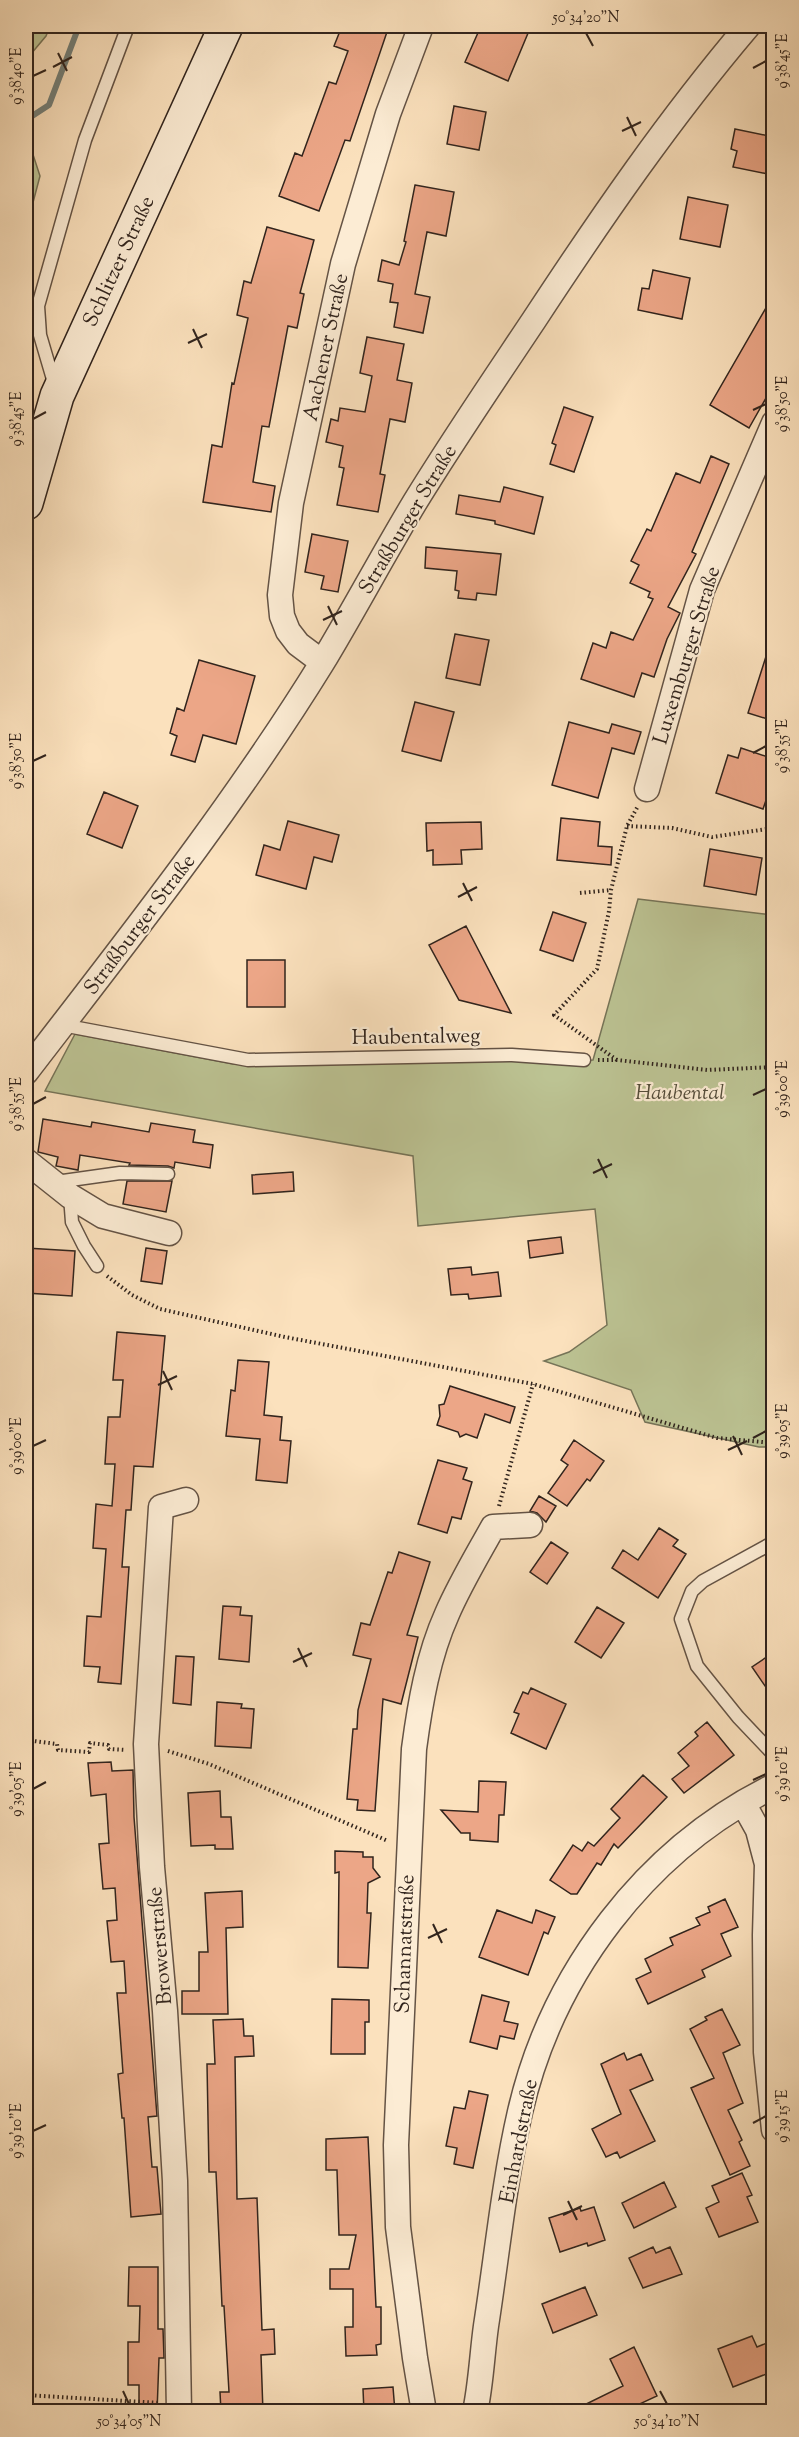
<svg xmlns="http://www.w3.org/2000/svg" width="799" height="2437" viewBox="0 0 799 2437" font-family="'Sorts Mill Goudy',serif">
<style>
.green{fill:#bcc393;stroke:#767458;stroke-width:1.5}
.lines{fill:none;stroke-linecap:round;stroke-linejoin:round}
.stream{stroke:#737f78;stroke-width:6}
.building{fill:#eca687;stroke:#31241d;stroke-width:1.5}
.service-casing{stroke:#645345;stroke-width:15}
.minor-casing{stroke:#645345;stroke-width:27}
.secondary-casing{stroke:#31241d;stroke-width:36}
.path{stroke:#31241d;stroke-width:4;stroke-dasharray:1.5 3;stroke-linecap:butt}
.service{stroke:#fcecd4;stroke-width:12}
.minor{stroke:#fcecd4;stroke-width:24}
.secondary{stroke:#fcecd4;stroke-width:33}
.ticks{fill:none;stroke:#31241d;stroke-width:2}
.labels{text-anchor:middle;stroke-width:4.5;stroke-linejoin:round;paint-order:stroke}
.street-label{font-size:21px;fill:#31241d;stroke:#fcecd4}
.park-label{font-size:21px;font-style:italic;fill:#544c3a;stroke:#fcecd4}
.neatline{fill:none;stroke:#31241d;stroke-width:2}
.ticks-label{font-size:15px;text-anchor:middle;fill:#31241d}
</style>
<rect width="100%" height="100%" fill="#fbe1bd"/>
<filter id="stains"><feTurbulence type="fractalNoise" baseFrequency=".00333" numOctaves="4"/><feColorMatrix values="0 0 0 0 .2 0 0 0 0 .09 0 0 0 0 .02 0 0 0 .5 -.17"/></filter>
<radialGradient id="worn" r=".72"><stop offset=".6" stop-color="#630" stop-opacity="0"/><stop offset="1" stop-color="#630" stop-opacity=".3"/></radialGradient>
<path class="green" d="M26,26H50L46,36L26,60Z
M26,133L40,176L26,229Z
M638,899L773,915V1447H759L645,1422L631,1390L544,1361L569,1352L607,1325L595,1209L418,1226L413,1156L45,1091L75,1034L233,1064L593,1060Z"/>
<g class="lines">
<path class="stream" d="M26,120L49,105L79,26"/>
</g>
<path class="building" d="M342,26H389L350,141L345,140L319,211L279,196L295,153L302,156L329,82L336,84L348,51L334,46Z
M481,26H531L508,81L465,62Z
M454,106L486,112L479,150L447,144Z
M735,129L774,137L768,174L733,167L737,151L731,149Z
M415,185L454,192L446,236L427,232L415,294L430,297L423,333L394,327L398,303L390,302L393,284L378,281L382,260L399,265L406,242L404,241Z
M688,197L728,205L720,247L680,239Z
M267,227L314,240L300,293L304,294L297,328L288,326L269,427L262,426L253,482L275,486L271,512L203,502L212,445L222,447L232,383L234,384L248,318L237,315L244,281L251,283Z
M653,270L690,278L682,319L638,310L642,288L649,289Z
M774,294V384L749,428L710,405Z
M367,337L404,344L397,380L412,383L405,422L390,419L380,474L385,475L378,512L337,505L344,468L339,467L343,446L326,442L331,419L338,421L340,408L365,412L372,376L360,373Z
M564,407L593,417L574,472L550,464L556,445L552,443Z
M711,456L729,464L692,552L696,554L668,607L680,613L667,639L654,677L642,673L634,697L581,679L593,643L606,648L611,632L633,640L653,599L648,597L650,592L630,583L639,565L631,561L647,529L651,531L676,473L700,483Z
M504,487L543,497L534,534L495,524V521L456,514L459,495L500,502Z
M312,534L348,541L338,592L321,589L324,576L305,572Z
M426,547L501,554L496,595L477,593L476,600L458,598L459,591L455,590L457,571L425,568Z
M455,634L489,640L480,685L446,678Z
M770,644L774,645V721L748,713Z
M199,660L255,676L236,744L203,735L195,762L171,755L177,736L170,733L177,708L184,711Z
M415,702L454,712L441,761L402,751Z
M569,722L609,733L612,724L641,732L634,754L612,748L598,798L552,785Z
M741,748L774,759V777L763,809L716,793L728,755L738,758Z
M104,792L138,806L122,848L87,834Z
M561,818L600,822L598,846L612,847L611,865L557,860Z
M288,821L339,835L332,862L314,857L306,889L256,875L264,845L280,850Z
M481,822L482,849L461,850L462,864L433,865V850L427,851L426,823Z
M710,849L762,858L756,895L704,886Z
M553,912L586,923L573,961L540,950Z
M466,926L511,1013L459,1000L429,945Z
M247,960H285V1007H247Z
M43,1119L91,1127L92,1122L149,1132L151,1123L195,1130L193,1142L213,1145L210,1168L175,1162L174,1168L168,1166L129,1165L130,1163L80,1155L78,1170L56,1166L58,1157L38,1152Z
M293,1172L294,1191L253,1194L252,1175Z
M127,1181H172L166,1212L123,1204Z
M561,1237L563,1253L530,1258L528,1241Z
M26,1248L75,1251L72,1296L26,1293Z
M146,1248L167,1251L162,1284L141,1281Z
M471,1267L472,1275L498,1272L501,1296L469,1299L468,1294L451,1295L448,1269Z
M117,1332L165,1336L153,1467L134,1466L131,1510H126L122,1567H129L121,1684L98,1682L100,1667L84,1666L87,1616L101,1617L106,1549L93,1548L96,1504L112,1506L115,1464H105L108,1417H120L123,1380H113Z
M238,1360L269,1362L264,1415L282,1417L280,1440L291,1441L287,1483L256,1480L260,1439L226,1436L231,1390L235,1391Z
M450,1386L515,1407L510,1423L485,1414L477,1438L466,1434L460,1437L458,1432L437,1425L440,1416L439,1405L444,1404Z
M574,1440L604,1461L590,1481L587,1479L567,1506L548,1493L568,1465L561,1460Z
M438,1460L467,1468L463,1479L472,1482L461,1519L452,1517L447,1533L418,1524Z
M539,1496L556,1506L546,1522L537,1513L530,1511Z
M659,1528L678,1540L673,1546L686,1554L658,1598L612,1568L623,1550L638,1560Z
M551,1542L568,1553L547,1584L530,1572Z
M399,1552L430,1562L407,1635L418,1637L401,1704L383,1699L375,1811L357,1810L358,1800L347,1799L353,1729H357L358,1710L371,1659L353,1655L361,1623L370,1625L388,1572L392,1573Z
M223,1606L241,1607L240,1615L252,1616L249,1662L219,1659Z
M597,1607L624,1623L601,1658L575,1642Z
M774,1652V1699L752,1667Z
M176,1656L194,1657L191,1705L173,1703Z
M531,1688L566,1704L546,1749L511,1733L519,1714L514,1712L523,1692L528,1694Z
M217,1702L242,1704L241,1708L254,1709L251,1748L215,1746Z
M707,1722L734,1755L684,1793L672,1779L689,1766L678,1753L698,1736L695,1732Z
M111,1762L112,1771L133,1770L134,1817L157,2116L148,2117L152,2167H157L161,2214L131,2217L124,2118H122L118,2074L123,2073L117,1993H126L124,1961L111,1962L107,1921L117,1920L115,1888L103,1889L99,1844L109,1843L106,1794L91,1796L88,1763Z
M643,1775L667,1797L618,1848L614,1844L601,1865L597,1863L577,1894H571L550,1880L573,1845L582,1851L588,1842L594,1846L620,1818L611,1809Z
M479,1781L506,1782L504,1815H499L498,1842L470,1840V1833H461L441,1810L478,1812Z
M220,1791L221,1817H231L233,1849H215V1845L191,1846L188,1793Z
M335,1851L363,1852V1857H373V1868L380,1877L368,1883L367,1913H371L368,1968L338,1967L339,1872L335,1873Z
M242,1891L243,1927L226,1928L228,2014H182V1991H199V1952H208L205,1893Z
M725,1899L738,1927L721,1934L731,1956L702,1970L705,1977L648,2004L636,1979L651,1972L645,1959L673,1945L670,1938L700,1925L696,1918L710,1912L708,1907Z
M497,1910L532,1923L536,1910L555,1917L548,1934L544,1932L528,1975L479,1957Z
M482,1995L509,2002L504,2021L518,2024L514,2039L500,2036L497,2049L470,2042Z
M332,1999L369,2000V2022H365V2054H331Z
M722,2009L740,2045L723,2053L743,2103L728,2110L742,2140L739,2142L750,2166L730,2175L691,2088L714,2078L690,2029L707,2020L705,2017Z
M243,2019L244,2036H253L254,2056L235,2057L237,2199L257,2198L262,2330L274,2329L275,2354L261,2355L263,2412H221L220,2392H229L224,2306H222L216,2172H209L207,2064H215L213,2020Z
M624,2053L627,2060L641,2054L653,2080L630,2090L655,2141L620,2158L617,2152L606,2157L592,2129L621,2114L601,2064Z
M469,2091L488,2095L473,2168L454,2164L457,2148L446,2146L454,2107L465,2109Z
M368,2137L376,2307H381V2344L376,2345L377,2355L346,2356L345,2327H353V2289H330V2269H349L356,2235H339L337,2170H326V2139Z
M742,2173L752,2195L747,2197L758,2222L719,2237L706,2208L719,2202L712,2186Z
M664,2182L676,2207L634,2228L622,2203Z
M594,2207L605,2240L588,2246L587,2243L560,2252L549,2218L580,2208L581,2211Z
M653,2247L656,2253L670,2247L682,2274L643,2288L629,2258Z
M129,2267H158V2329H163L164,2358H159L157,2412H139V2385H128V2342H139L140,2306H128Z
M585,2287L597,2315L553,2333L542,2304Z
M752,2336L757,2347L774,2340V2371L733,2387L718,2349Z
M634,2347L657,2396L633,2407L636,2412H570L623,2386L610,2359Z
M393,2387L395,2412H364L363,2389Z"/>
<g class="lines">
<defs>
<path id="service" d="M55,386L40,335L38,306L85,140L128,26
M62,1025L248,1060L512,1055L584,1060
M56,1182L120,1173L168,1174
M70,1196L72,1222L84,1246L97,1266
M774,1542L703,1581L692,1591L681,1619L697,1666L738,1717L774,1755"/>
<path id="minor" d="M322,662L298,644L288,631L282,616L280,595L291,503L343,264L388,114L421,26
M647,789L702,590L774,423
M26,1072C129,938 233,807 322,663C354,610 383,555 415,502C453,440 494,380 534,320C601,218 669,119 748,26
M26,1161L70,1196L103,1216L169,1233
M743,1803L758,1830L767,1864L765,1935L766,2052L774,2130
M179,2412L175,2181L165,2011L152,1867L146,1744L161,1507L186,1500
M424,2412L415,2358L398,2227L396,2145L414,1749C420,1704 428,1656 447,1614C460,1584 477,1556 493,1527L530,1525
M475,2412C481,2384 482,2355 486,2326C497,2255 504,2182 520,2112C552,1973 646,1849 774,1786"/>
<path id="secondary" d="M26,503L57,396L226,26"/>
</defs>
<use href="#service" class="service-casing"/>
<use href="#minor" class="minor-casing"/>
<use href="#secondary" class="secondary-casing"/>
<path class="path" d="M627,826L672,828L712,837L774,828
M580,893L611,890
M598,1060H617L707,1070L774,1067
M617,1060L554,1015L597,969L609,911L611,890L627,826L638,806
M107,1276L132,1295L160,1309L285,1337L533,1384L717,1438L774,1443
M499,1506L533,1384
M26,1740L57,1744L58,1750L89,1752L90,1743L108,1745L109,1749L126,1750
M168,1751L209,1764L388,1841
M26,2395L160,2403"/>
<use href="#service" class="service"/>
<use href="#minor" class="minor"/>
<use href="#secondary" class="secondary"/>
</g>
<path class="ticks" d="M586,33L593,46M58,53L67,71M53,67L72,57M753,68L766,61M33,76L46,70M627,117L636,136M622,131L641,122M193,329L202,348M188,343L207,334M753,410L766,404M33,419L46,412M328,606L337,625M323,620L342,611M753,753L766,746M33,761L46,755M463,883L472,901M458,897L477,887M753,1095L766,1089M33,1104L46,1097M598,1159L607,1178M593,1173L612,1164M163,1371L172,1390M158,1385L177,1376M733,1436L742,1455M753,1438L766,1431M33,1446L46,1440M728,1450L747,1441M298,1648L307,1667M293,1662L312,1653M753,1780L766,1774M33,1789L46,1782M433,1924L442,1943M428,1938L447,1929M753,2123L766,2116M33,2131L46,2125M568,2201L577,2220M563,2215L582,2206M123,2391L129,2404M660,2391L667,2404"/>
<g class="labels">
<g class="street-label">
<text transform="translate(118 261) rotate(-65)" y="7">Schlitzer Straße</text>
<text transform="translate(325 347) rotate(-78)" y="7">Aachener Straße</text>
<text transform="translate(407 519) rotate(-59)" y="7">Straßburger Straße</text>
<text transform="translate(686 655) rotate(-73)" y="7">Luxemburger Straße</text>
<text transform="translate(139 924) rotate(-53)" y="7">Straßburger Straße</text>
<text transform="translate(416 1036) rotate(-1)" y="7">Haubentalweg</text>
<text transform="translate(404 1944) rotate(-88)" y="7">Schannatstraße</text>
<text transform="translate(159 1946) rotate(-95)" y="7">Browerstraße</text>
<text transform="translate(518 2141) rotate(-79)" y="7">Einhardstraße</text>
</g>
<g class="park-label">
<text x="680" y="1099">Haubental</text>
</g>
</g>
<rect width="799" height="2437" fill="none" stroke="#fbe1bd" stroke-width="66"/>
<rect x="33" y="33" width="733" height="2371" class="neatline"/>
<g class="ticks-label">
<text x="586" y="22">50°34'20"N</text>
<text transform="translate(782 61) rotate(-90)" y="5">9°38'45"E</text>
<text transform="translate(16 76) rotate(-90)" y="5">9°38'40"E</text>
<text transform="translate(782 404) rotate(-90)" y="5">9°38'50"E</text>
<text transform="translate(16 419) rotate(-90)" y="5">9°38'45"E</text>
<text transform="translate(782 746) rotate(-90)" y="5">9°38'55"E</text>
<text transform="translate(16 761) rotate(-90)" y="5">9°38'50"E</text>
<text transform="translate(782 1089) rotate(-90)" y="5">9°39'00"E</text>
<text transform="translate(16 1104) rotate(-90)" y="5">9°38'55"E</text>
<text transform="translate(782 1431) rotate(-90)" y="5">9°39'05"E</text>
<text transform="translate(16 1446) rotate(-90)" y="5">9°39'00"E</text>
<text transform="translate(782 1774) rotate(-90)" y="5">9°39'10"E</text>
<text transform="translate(16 1789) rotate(-90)" y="5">9°39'05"E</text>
<text transform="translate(782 2116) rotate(-90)" y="5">9°39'15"E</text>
<text transform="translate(16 2131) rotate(-90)" y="5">9°39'10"E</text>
<text x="129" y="2426">50°34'05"N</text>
<text x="667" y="2426">50°34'10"N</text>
</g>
<rect width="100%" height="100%" filter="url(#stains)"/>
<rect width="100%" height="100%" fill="url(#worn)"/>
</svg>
